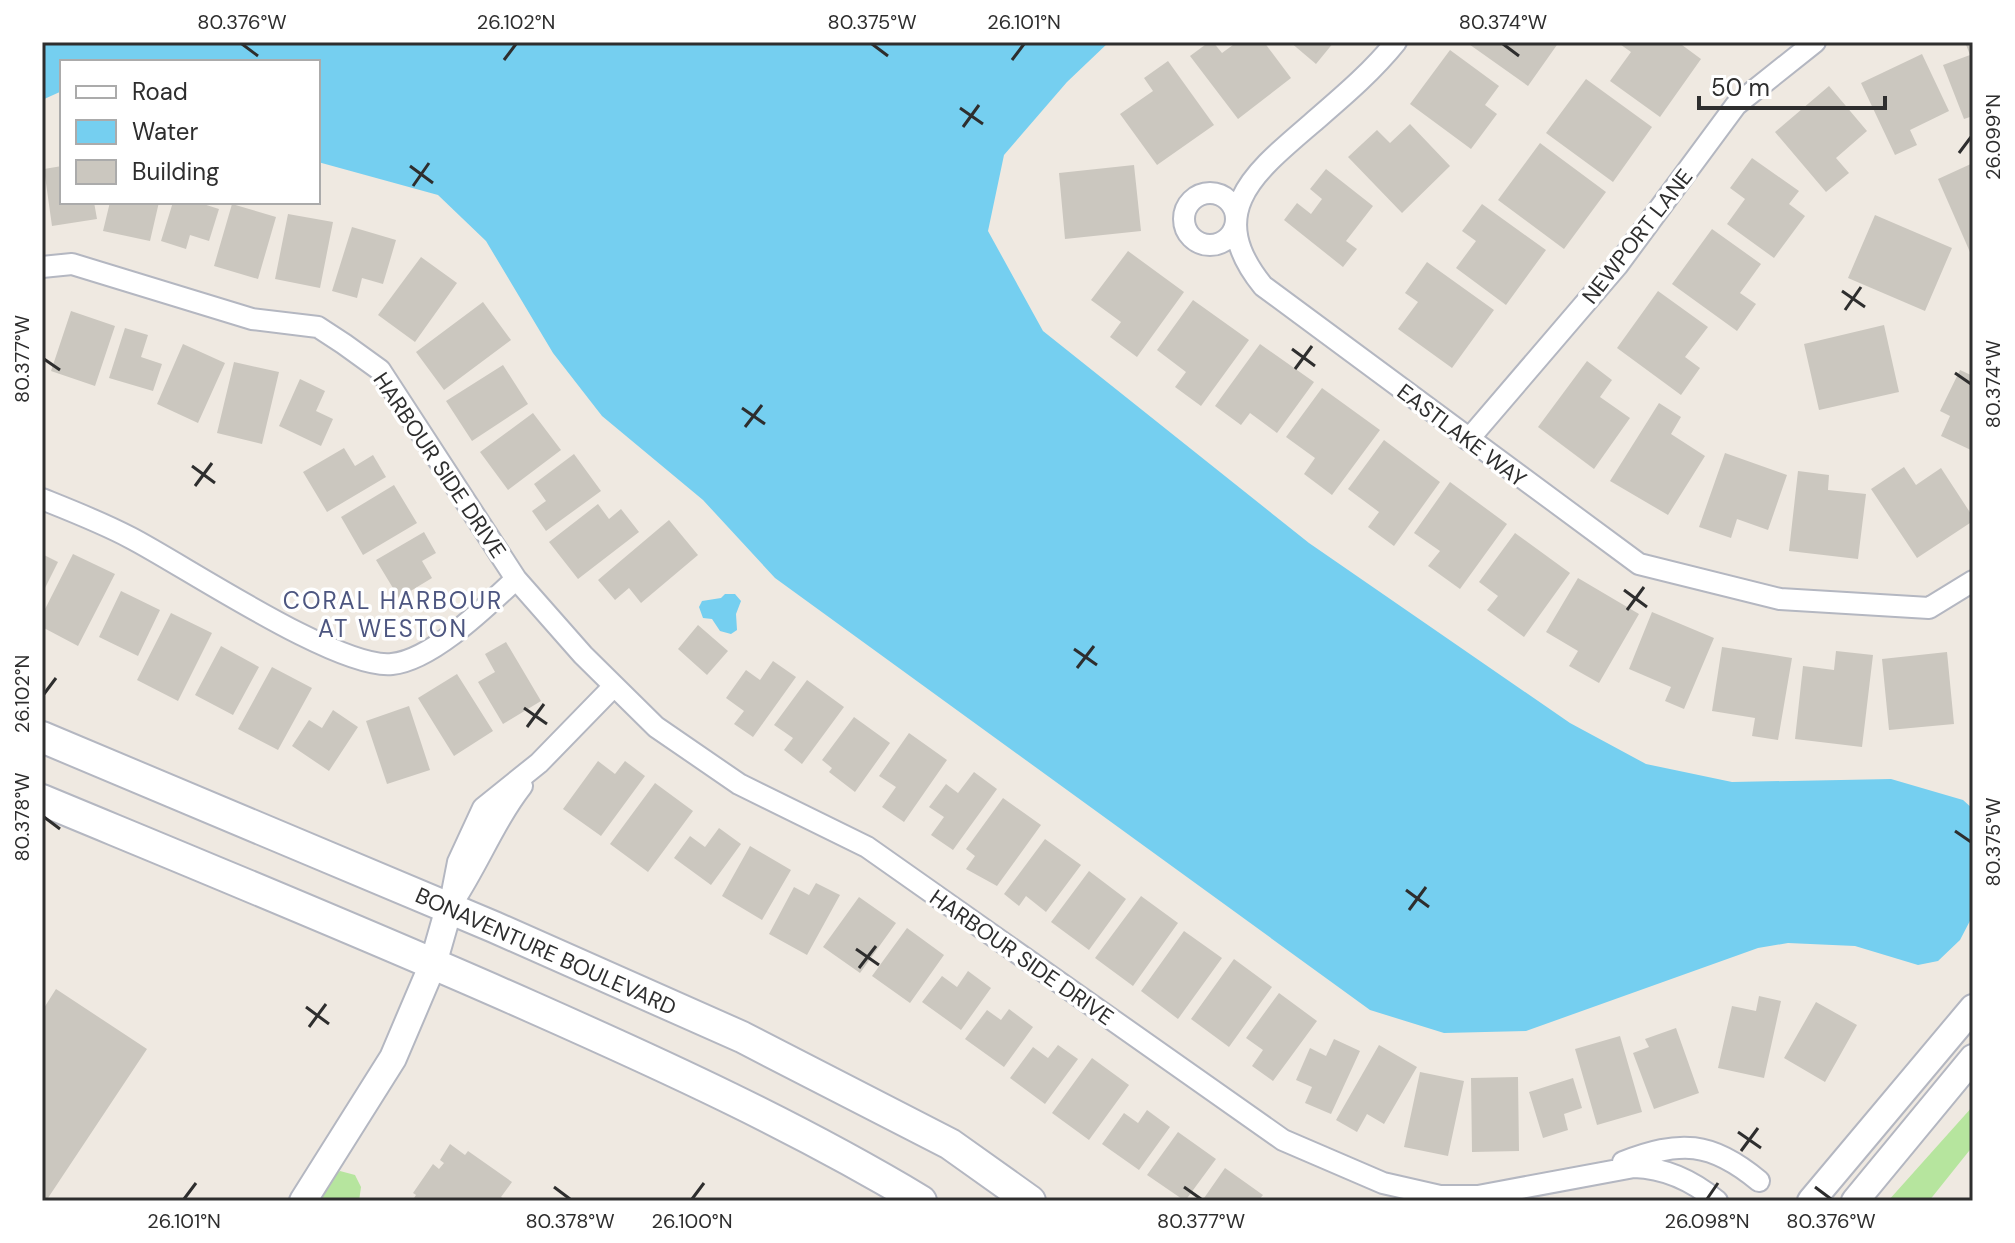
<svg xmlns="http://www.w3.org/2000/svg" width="2015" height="1243" viewBox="0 0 2015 1243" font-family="'DM Sans',sans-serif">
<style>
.green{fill:#b6e59e}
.water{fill:#75cff0}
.building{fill:#cbc7bf}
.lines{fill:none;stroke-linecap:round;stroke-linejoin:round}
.minor-casing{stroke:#b4b7c1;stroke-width:24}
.tertiary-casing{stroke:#b4b7c1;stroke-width:30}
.secondary-casing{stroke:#b4b7c1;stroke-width:34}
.minor{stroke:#fff;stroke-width:20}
.tertiary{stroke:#fff;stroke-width:26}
.secondary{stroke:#fff;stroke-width:30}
.ticks{fill:none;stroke:#2e2e2e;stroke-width:3}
.labels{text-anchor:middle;stroke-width:7;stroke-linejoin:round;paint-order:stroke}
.street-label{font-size:22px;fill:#2e2e2e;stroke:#fff}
.neighbourhood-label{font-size:24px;letter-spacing:2px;fill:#4d5680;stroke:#fff}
.neatline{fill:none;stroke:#2e2e2e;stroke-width:3}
.ticks-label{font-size:20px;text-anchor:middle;fill:#2e2e2e}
</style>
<rect width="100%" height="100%" fill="#efe9e1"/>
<path class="green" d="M1973,1106V1146L1929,1201H1888Z
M340,1171L355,1175L361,1187L359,1201H317L329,1179Z"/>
<path class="water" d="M42,42H1109L1067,82L1004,155L988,231L1043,331L1309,543L1570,723L1646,764L1732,782L1891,779L1963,800L1973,809V915L1960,940L1938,961L1918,965L1855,946L1788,943L1758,948L1526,1031L1444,1033L1370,1010L775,578L703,500L602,416L553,353L486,241L438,195L318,162V62H62V91L42,100Z
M725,594H735L741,601L736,614L737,630L731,634L720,631L712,619L703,618L699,607L702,601L721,598Z"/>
<path class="building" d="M1209,42H1213L1222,53L1237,42H1264L1291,78L1238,119L1190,56Z
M1290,42H1334L1316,64Z
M1466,42H1559L1528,86Z
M1617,42H1678L1701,59L1660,117L1610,81L1631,52Z
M1965,42H1973V116L1964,119L1943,65L1970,55Z
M1450,50L1499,86L1485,105L1497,114L1471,149L1410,104Z
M1922,54L1949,111L1910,130L1917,145L1895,155L1861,83Z
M1168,61L1214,125L1157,165L1120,114L1153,91L1144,78Z
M1586,79L1652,127L1613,182L1546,133Z
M1829,86L1867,131L1836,158L1849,173L1826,192L1775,132Z
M1410,124L1450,166L1402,213L1348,157L1377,130L1390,143Z
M1540,143L1606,192L1564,249L1498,200Z
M1752,158L1799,191L1789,204L1805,216L1774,258L1727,224L1745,199L1730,188Z
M1973,163V259L1938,179Z
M1134,165L1141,231L1065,239L1059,173Z
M62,166V202H94L97,219L52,226L44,169Z
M1326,169L1373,206L1346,241L1357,249L1343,267L1284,220L1297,203L1311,214L1322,199L1310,189Z
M110,202H159L150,241L103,231Z
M173,202H197L219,209L209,241L190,235L186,249L161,241Z
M232,204L276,217L258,279L214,266Z
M1482,204L1546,250L1506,305L1456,268L1476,241L1462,231Z
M288,214L333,222L320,288L275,279Z
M1875,215L1952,248L1925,311L1848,278Z
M352,227L396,240L383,284L362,278L357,298L332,291Z
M1712,229L1761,264L1740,293L1756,304L1737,331L1672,284Z
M1128,251L1184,292L1137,357L1110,337L1121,322L1091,300Z
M421,257L457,283L415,342L378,315Z
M1427,262L1494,310L1452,368L1398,329L1418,302L1405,293Z
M1658,291L1708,327L1685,357L1700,368L1681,395L1617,348Z
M1193,300L1249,340L1201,406L1175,387L1186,372L1157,350Z
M483,302L511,340L444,390L416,352Z
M71,311L115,326L95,386L51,371Z
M1884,325L1899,392L1819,410L1804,344Z
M125,328L148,335L141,357L162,364L153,391L109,378Z
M183,344L225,363L198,423L157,404Z
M1260,344L1314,382L1277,433L1250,413L1241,425L1215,406Z
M1587,361L1612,380L1600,397L1630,418L1594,469L1538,427Z
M234,362L279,372L262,444L217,433Z
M503,365L528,404L472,441L446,401Z
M1960,370L1973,376V451L1941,436L1950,416L1940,411Z
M300,379L325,391L316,411L333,419L321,446L279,426Z
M1322,388L1380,430L1332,495L1304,474L1315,458L1286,437Z
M1659,403L1681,417L1671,434L1705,456L1668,515L1610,481Z
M533,413L561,450L508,490L480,452Z
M1384,440L1440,482L1394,546L1368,527L1379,512L1348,489Z
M344,448L355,466L373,455L386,477L327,512L303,472Z
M1725,453L1787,475L1768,530L1737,519L1731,538L1699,527Z
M574,454L601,491L546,531L532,511L546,501L534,484Z
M1904,467L1916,485L1941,468L1973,517V521L1917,558L1871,489Z
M1798,471L1829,475L1828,490L1866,494L1858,559L1789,551Z
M1450,482L1507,524L1460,589L1428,566L1440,551L1414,533Z
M394,485L417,523L363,555L341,517Z
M598,504L609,519L621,509L639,532L578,579L549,542Z
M669,520L698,555L641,603L629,588L615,600L598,580Z
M424,532L436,553L422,561L432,578L399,598L376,560Z
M1515,533L1570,573L1524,637L1487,610L1498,596L1479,582Z
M42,554L58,562L42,594Z
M73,554L115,574L78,646L42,627V615Z
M1578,578L1639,614L1599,683L1569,666L1578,651L1546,632Z
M121,591L160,610L138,656L99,637Z
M1652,612L1714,638L1684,709L1665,701L1671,687L1629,669Z
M171,613L212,633L178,701L137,680Z
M698,625L728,651L707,675L678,649Z
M506,642L541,701L503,724L478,682L495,672L485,654Z
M221,646L259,667L233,715L195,695Z
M1722,647L1792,658L1778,740L1752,736L1755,718L1712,711Z
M1836,651L1873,655L1862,747L1795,739L1803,666L1834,670Z
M1947,652L1954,724L1889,730L1882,659Z
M773,661L796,677L753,737L734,724L744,711L726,698L746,670L760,680Z
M272,667L312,688L278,750L238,729Z
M457,674L493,731L454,756L418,698Z
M807,680L844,707L802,764L784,750L793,738L774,725Z
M409,706L430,770L387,784L366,721Z
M333,710L358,727L329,771L292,746L309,720L322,728Z
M854,717L890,743L855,792L829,772L832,768L822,760Z
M909,733L947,760L904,822L882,807L896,787L879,776Z
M598,761L615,774L625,761L645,776L601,836L563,809Z
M974,772L997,789L953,850L931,835L944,817L929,807L946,784L958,793Z
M655,783L693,811L648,872L610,844Z
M1003,798L1041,825L997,886L966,869L975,856L966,849Z
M719,828L741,844L711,885L674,858L690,836L705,847Z
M1045,839L1081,865L1046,912L1026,896L1019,906L1004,894Z
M750,846L791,870L762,920L722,896Z
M1089,871L1126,899L1089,950L1051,922Z
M816,883L840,895L807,955L769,934L794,887L809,895Z
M1141,896L1178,923L1133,986L1095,958Z
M859,897L896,923L860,973L823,947Z
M907,928L944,955L910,1003L872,976Z
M1184,931L1222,958L1178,1019L1141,991Z
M1234,959L1272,987L1229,1047L1191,1019Z
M968,971L991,988L961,1030L922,1002L942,976L957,987Z
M56,989L147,1049L46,1201H42V1011Z
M1279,993L1317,1021L1273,1081L1252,1066L1263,1050L1246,1038Z
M1759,996L1781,1001L1764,1078L1718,1068L1732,1006L1756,1011Z
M1816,1002L1857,1025L1825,1082L1784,1058Z
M1009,1009L1033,1027L1004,1067L965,1039L987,1010L1001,1020Z
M1676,1028L1699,1093L1654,1109L1633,1053L1649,1047L1645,1039Z
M1620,1036L1642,1112L1597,1125L1575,1049Z
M1334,1039L1360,1051L1331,1114L1305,1103L1312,1087L1296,1080L1310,1048L1326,1056Z
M1058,1045L1078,1059L1045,1104L1010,1078L1033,1047L1048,1058Z
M1379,1045L1417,1067L1384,1124L1367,1114L1357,1132L1336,1120Z
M1092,1058L1129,1085L1089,1140L1052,1113Z
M1420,1072L1464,1081L1448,1156L1404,1147Z
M1518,1077L1519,1151L1472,1152L1471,1078Z
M1573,1078L1582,1108L1564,1114L1568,1130L1543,1138L1529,1092Z
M1147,1110L1170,1127L1139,1170L1102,1144L1124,1113L1138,1123Z
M1178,1132L1216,1159L1185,1201L1147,1175Z
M450,1144L465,1155L468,1151L512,1182L501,1197L507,1201H412L416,1195L413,1193L433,1164L439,1169L444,1163L440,1160Z
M1225,1168L1263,1195L1258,1201H1202Z"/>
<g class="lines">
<defs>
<path id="minor" d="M1396,42C1371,73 1341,98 1311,124C1254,173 1203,212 1263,286L1639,564L1780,599L1929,608L1973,581
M1184 219a26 26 0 1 1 52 0a26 26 0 1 1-52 0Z
M42,267L72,264L252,319L318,327L344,344L380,370L516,579C487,606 432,660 392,664C339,670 185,566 131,538C103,523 72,511 42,499
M1468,440L1617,266L1736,105L1815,42
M516,579L583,655L656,727L739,784L867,847L1283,1140L1383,1183L1440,1196H1478L1634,1167C1666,1168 1693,1181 1717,1201
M455,899C479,862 495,821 522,786
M449,908L458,862L483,808L539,763L614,686
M1623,1162C1680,1140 1711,1141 1759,1181"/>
<path id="tertiary" d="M303,1201L393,1058L433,964L449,908
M1811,1201L1973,1008
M1855,1201L1973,1058"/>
<path id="secondary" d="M42,737L494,927L742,1037L950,1144L1030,1201
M42,800C206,868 370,935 532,1007C665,1066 796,1126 921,1201"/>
</defs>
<use href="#minor" class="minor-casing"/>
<use href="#tertiary" class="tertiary-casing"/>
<use href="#secondary" class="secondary-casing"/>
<use href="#minor" class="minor"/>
<use href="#tertiary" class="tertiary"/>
<use href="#secondary" class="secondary"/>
</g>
<path class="ticks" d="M242,44L258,56M872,44L888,56M1503,44L1519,56M504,60L516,44M1012,60L1024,44M960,108L983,124M963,127L979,105M1959,153L1971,137M410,166L433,183M413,186L429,163M1842,291L1865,307M1845,310L1861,287M1292,349L1315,366M44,359L60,370M1295,369L1312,346M1955,373L1971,384M742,408L765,424M745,427L762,405M192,466L215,483M195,486L212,463M1624,590L1647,607M1627,610L1644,587M1074,649L1097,665M1077,668L1094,646M44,694L56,678M524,708L547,724M527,727L544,704M44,817L60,829M1955,831L1971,842M1406,890L1429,907M1409,910L1426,887M856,949L879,965M859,968L876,946M306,1007L329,1024M309,1027L326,1004M1738,1132L1761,1148M1741,1151L1758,1128M554,1187L570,1199M1184,1187L1201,1199M1815,1187L1831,1199M184,1199L196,1183M692,1199L704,1183M1707,1199L1718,1183"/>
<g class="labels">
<g class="street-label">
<text transform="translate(1637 236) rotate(-52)" y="8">NEWPORT LANE</text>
<text transform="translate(1462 435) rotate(37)" y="8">EASTLAKE WAY</text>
<text transform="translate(440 465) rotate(56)" y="8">HARBOUR SIDE DRIVE</text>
<text transform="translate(546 951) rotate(24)" y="8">BONAVENTURE BOULEVARD</text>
<text transform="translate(1022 957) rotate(35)" y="8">HARBOUR SIDE DRIVE</text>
</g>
<g class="neighbourhood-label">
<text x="393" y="609">CORAL HARBOUR<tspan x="393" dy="28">AT WESTON</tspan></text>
</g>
</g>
<rect width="2015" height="1243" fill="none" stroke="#ffffff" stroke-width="88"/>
<rect x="60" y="60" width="260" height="144" fill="#ffffff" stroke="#ababab" stroke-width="2"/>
<rect x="76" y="86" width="40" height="12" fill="#ffffff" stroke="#ababab" stroke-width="2"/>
<text x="132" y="100" font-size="24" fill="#2e2e2e">Road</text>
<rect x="76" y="120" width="40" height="24" fill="#75cff0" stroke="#ababab" stroke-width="2"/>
<text x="132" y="140" font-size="24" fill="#2e2e2e">Water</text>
<rect x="76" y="160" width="40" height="24" fill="#cbc7bf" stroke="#ababab" stroke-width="2"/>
<text x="132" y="180" font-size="24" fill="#2e2e2e">Building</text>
<path d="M1699 96v12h186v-12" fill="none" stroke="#2e2e2e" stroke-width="4"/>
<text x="1711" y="96" font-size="24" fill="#2e2e2e" stroke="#ffffff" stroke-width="6" paint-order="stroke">50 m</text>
<rect x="44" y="44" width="1927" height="1155" class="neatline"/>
<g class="ticks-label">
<text x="242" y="29">80.376°W</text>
<text x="516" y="29">26.102°N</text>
<text x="872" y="29">80.375°W</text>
<text x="1024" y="29">26.101°N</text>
<text x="1503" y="29">80.374°W</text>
<text transform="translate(1993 137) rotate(-90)" y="7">26.099°N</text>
<text transform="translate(22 359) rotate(-90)" y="7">80.377°W</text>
<text transform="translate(1993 384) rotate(-90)" y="7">80.374°W</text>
<text transform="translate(22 694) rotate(-90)" y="7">26.102°N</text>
<text transform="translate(22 817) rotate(-90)" y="7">80.378°W</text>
<text transform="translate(1993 842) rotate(-90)" y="7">80.375°W</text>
<text x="184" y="1228">26.101°N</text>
<text x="570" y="1228">80.378°W</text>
<text x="692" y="1228">26.100°N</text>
<text x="1201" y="1228">80.377°W</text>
<text x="1707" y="1228">26.098°N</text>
<text x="1831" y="1228">80.376°W</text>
</g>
</svg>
